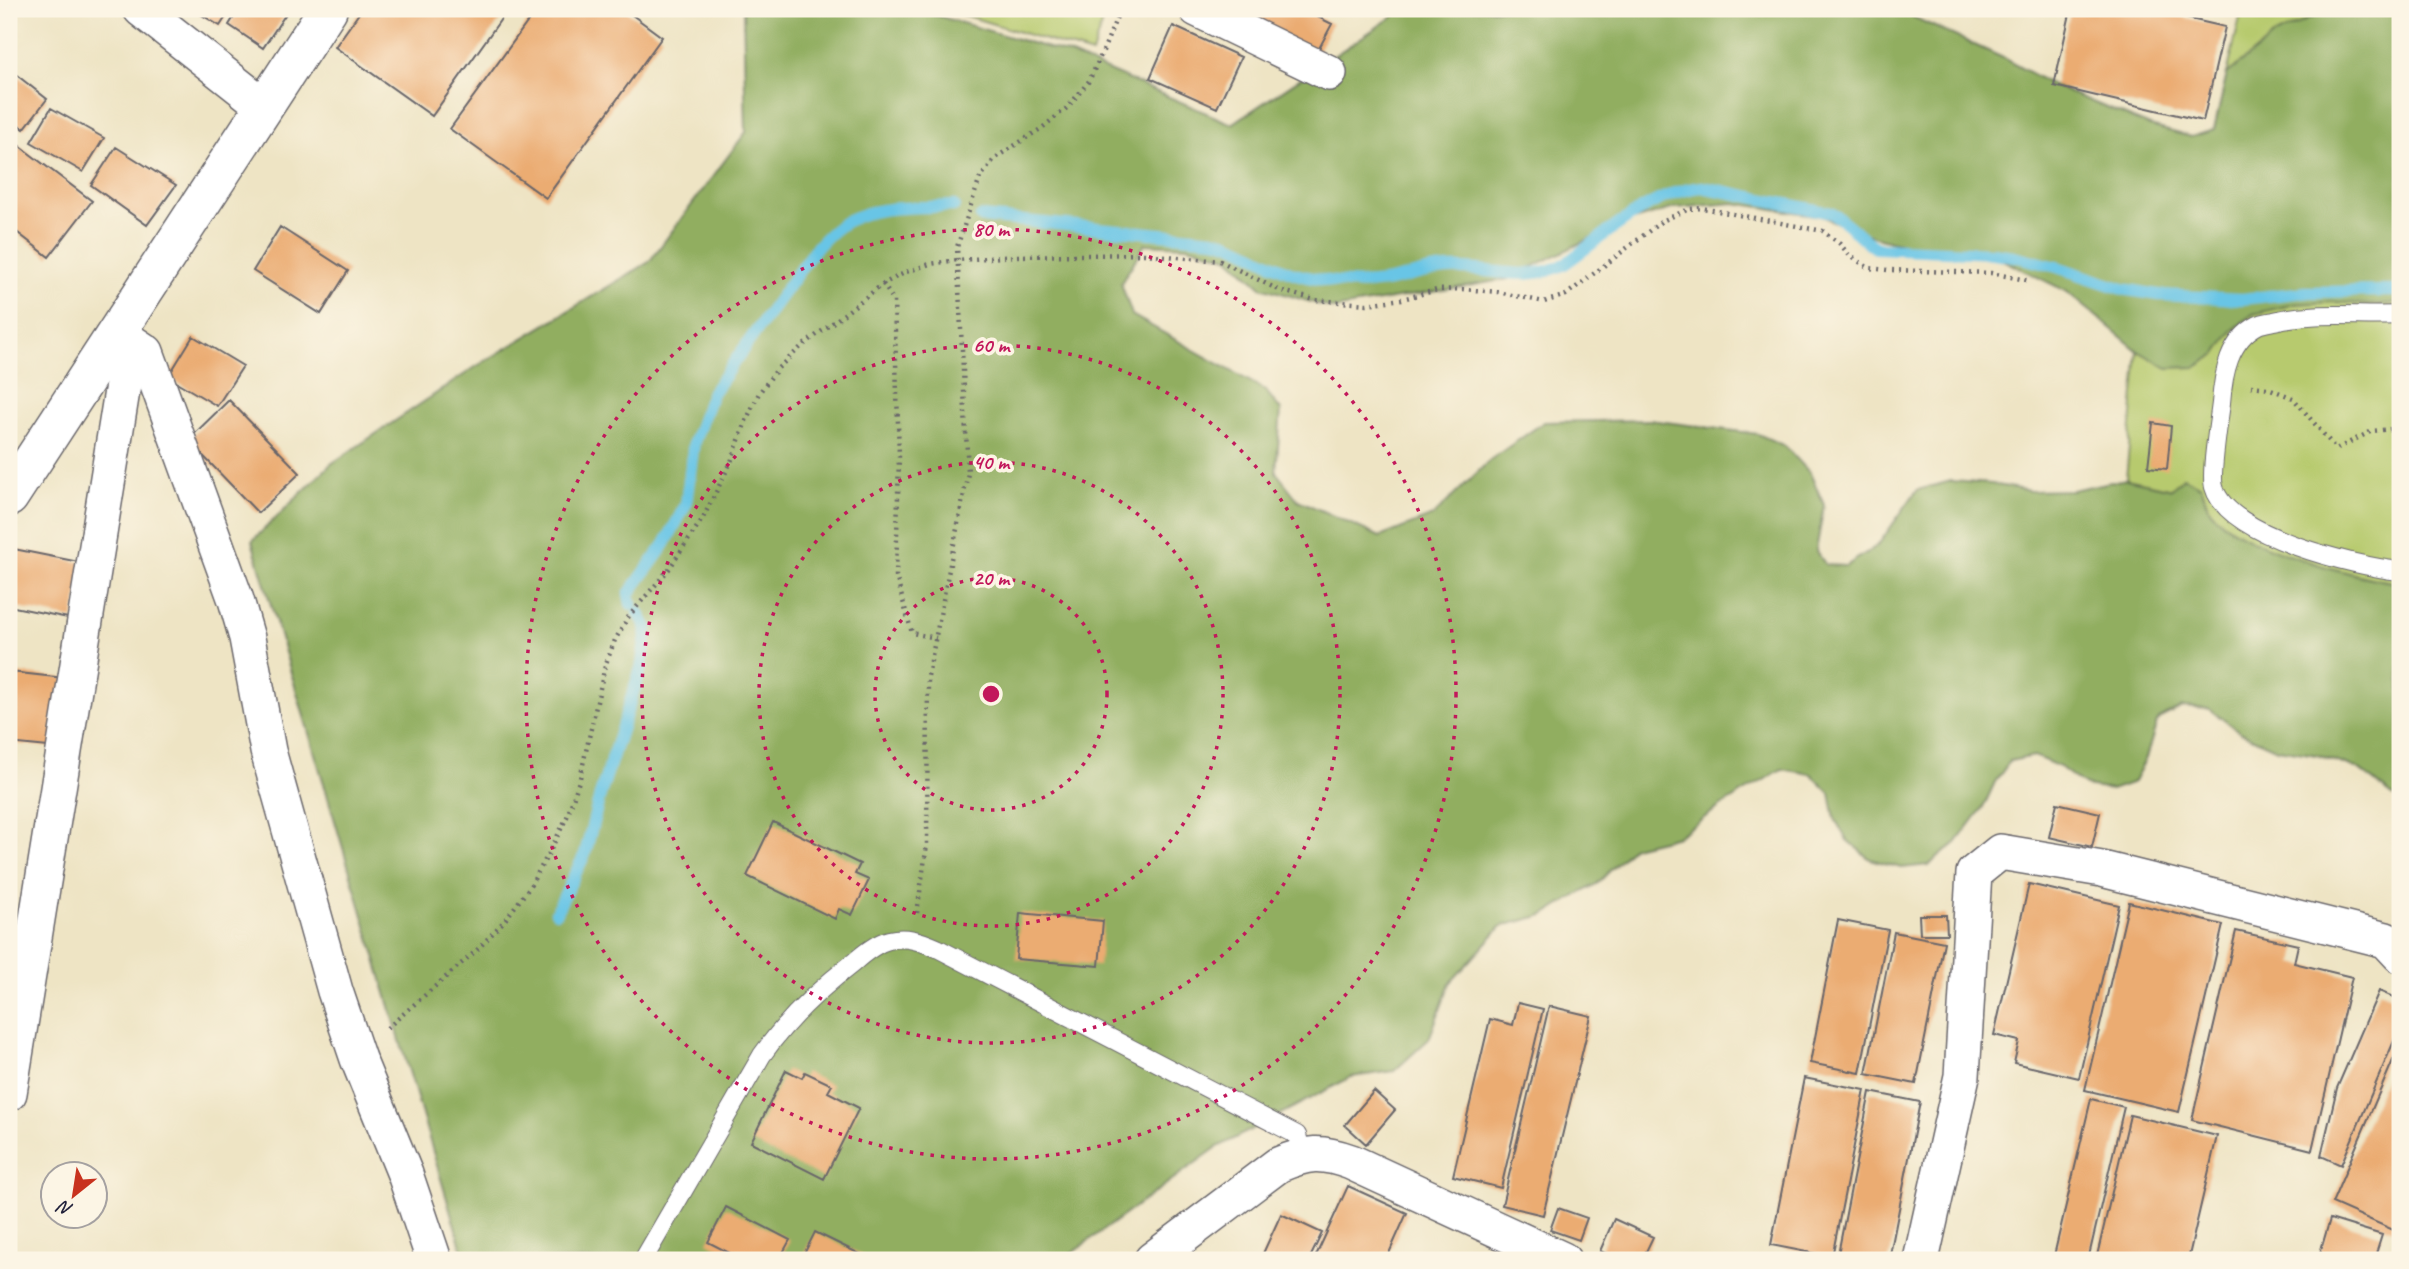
<svg xmlns="http://www.w3.org/2000/svg" width="2409" height="1269" viewBox="0 0 2409 1269" font-family="Caveat,sans-serif">
<style>
.green{fill:#b7ca6e;stroke:#6c7654;stroke-width:2}
.forest{fill:#91ae61;stroke:#5a684e;stroke-width:2}
.lines{fill:none;stroke-linecap:round;stroke-linejoin:round}
.stream{stroke:#68c5e6;stroke-width:12}
.building{fill:#ebac72}
.service-casing{stroke:#69666b;stroke-width:20}
.minor-casing{stroke:#69666b;stroke-width:38}
.tertiary-casing{stroke:#69666b;stroke-width:41}
.path{stroke:#69666b;stroke-width:4.5;stroke-dasharray:2 5;stroke-linecap:butt}
.service{stroke:#fff;stroke-width:18}
.minor{stroke:#fff;stroke-width:35}
.tertiary{stroke:#fff;stroke-width:38}
.ring{fill:none;stroke:#c2185b;stroke-width:3.5;stroke-dasharray:3.5 7}
.centre{fill:#c2185b;stroke:#fcf5e5;stroke-width:3.5}
.ring-label{font-size:21px;text-anchor:middle;font-weight:bold;fill:#c2185b;stroke:#fcf5e5;stroke-width:7;stroke-linejoin:round;paint-order:stroke}
</style>
<rect width="100%" height="100%" fill="#fcf5e5"/>
<filter id="ink" filterUnits="userSpaceOnUse"><feTurbulence type="fractalNoise" baseFrequency=".0143" numOctaves="2"/><feDisplacementMap in="SourceGraphic" scale="14" xChannelSelector="R" yChannelSelector="G"/><feConvolveMatrix kernelMatrix="1 2 1 2 8 2 1 2 1" color-interpolation-filters="sRGB"/></filter>
<filter id="wash" filterUnits="userSpaceOnUse"><feTurbulence type="fractalNoise" baseFrequency=".00686" numOctaves="4" result="noise"/><feDisplacementMap in="SourceGraphic" scale="28" xChannelSelector="R" yChannelSelector="G"/><feGaussianBlur stdDeviation="1.57" result="paint"/><feColorMatrix in="noise" values="0 0 0 0 0 0 0 0 0 0 0 0 0 0 0 0 0 1.4 0 .05"/><feComposite in="paint" operator="in"/></filter>
<g filter="url(#wash)">
<rect width="100%" height="100%" fill="#eee4c4"/>
<path class="green" d="M944,9H1106L1092,54Z
M2242,9H2400V583C2356,578 2238,547 2211,511C2206,505 2204,494 2201,486L2172,489L2126,479L2138,351L2214,130Z"/>
<path class="forest" d="M743,9H914L1069,54L1232,124L1404,9H1903L1915,18L2001,57L2054,86L2150,126L2191,137L2214,130L2227,74L2275,35L2329,9H2400V303L2370,305L2336,302L2295,304L2253,314L2232,331L2217,354L2196,367L2168,368L2138,351L2066,291L1997,257L1934,253L1865,234L1821,216L1734,203L1675,208L1619,224L1508,279L1334,309L1261,287L1228,257L1188,246L1145,244L1121,283L1132,315L1265,390L1281,410L1276,472L1298,500L1380,537L1433,516L1490,460L1544,422L1650,420L1758,434L1785,446L1810,473L1824,505L1816,551L1826,565L1846,566L1878,545L1917,490L1951,481L1992,484L2030,491L2072,490L2126,479L2172,489L2183,477L2201,486C2204,494 2206,505 2211,511C2237,547 2357,578 2400,583V798L2393,796L2358,769L2317,755L2277,749L2240,732L2209,709L2182,707L2158,719L2146,758L2134,782L2111,790L2085,786L2060,767L2034,756L2010,761L1995,782L1984,806L1956,843L1929,865L1901,868L1870,859L1847,840L1835,819L1830,793L1811,774L1782,769L1721,806L1678,836L1633,847L1598,883L1544,915L1502,926L1450,983L1429,1039L1394,1071L1351,1077L1216,1148L1062,1260H465L252,541L331,464L477,366L649,262L746,132Z"/>
<g class="lines">
<path class="stream" d="M981,217L1214,239C1246,246 1271,268 1303,276C1328,282 1358,286 1384,282C1405,279 1425,270 1447,269C1487,266 1526,284 1563,265C1605,236 1651,192 1702,187L1831,213C1849,222 1859,238 1876,248L1993,253L2014,256L2057,267L2123,289L2159,295L2242,299L2305,292L2400,291
M631,604L629,594L665,544L686,504L694,442L712,393L814,250C826,237 839,223 856,217C885,205 923,208 954,206
M556,912L585,854L600,795L642,665L647,628L639,613"/>
</g>
<g id="blocks">
<path class="building" d="M192,9H231L220,26Z
M239,9H289L263,48L229,25Z
M362,9H508L432,116L335,47Z
M537,9H624L662,37L546,198L450,129Z
M1221,9H1302L1332,24L1315,56Z
M2071,9H2147L2225,27L2203,121L2054,86Z
M1173,26L1241,57L1217,108L1150,78Z
M9,69L47,99L24,129L9,117Z
M51,108L104,138L83,172L31,142Z
M9,138L92,201L49,257L9,226Z
M116,147L176,185L147,225L91,185Z
M280,227L348,271L321,314L253,271Z
M193,336L243,366L217,406L168,377Z
M229,400L300,473L258,513L188,440Z
M2153,423L2171,426L2167,469L2148,467Z
M9,548L84,563L73,619L9,606Z
M10,672L64,678L58,748L9,743Z
M2057,803L2100,813L2092,847L2049,837Z
M773,822L860,864L855,874L869,880L852,915L839,909L835,919L747,876Z
M2029,884L2119,905L2079,1078L2014,1063L2019,1041L1994,1035Z
M2129,902L2223,925L2179,1112L2085,1090Z
M1020,913L1103,921L1099,966L1016,959Z
M1919,915H1946L1947,934H1920Z
M1838,920L1888,930L1860,1073L1810,1063Z
M2236,931L2298,945L2294,963L2352,977L2312,1150L2192,1120Z
M1894,932L1944,942L1916,1084L1866,1074Z
M2379,991L2400,1000V1027L2341,1165L2321,1156L2337,1088Z
M1518,1003L1543,1009L1501,1188L1453,1176L1490,1019L1513,1025Z
M1549,1006L1591,1016L1543,1215L1502,1205Z
M2400,1044V1233L2332,1203Z
M786,1070L802,1078L805,1072L832,1085L828,1092L859,1108L824,1179L751,1142Z
M1804,1078L1865,1090L1832,1257L1771,1245Z
M1374,1091L1395,1110L1366,1144L1345,1125Z
M1870,1092L1920,1102L1889,1260H1843L1837,1259Z
M2091,1099L2124,1107L2088,1260H2053Z
M2130,1115L2217,1136L2188,1260H2096Z
M1348,1186L1407,1213L1386,1260H1314Z
M726,1207L790,1240L779,1260H743L708,1242Z
M1558,1208L1587,1218L1579,1240L1550,1230Z
M1281,1214L1322,1233L1309,1260H1260Z
M1614,1219L1653,1237L1642,1260H1620L1600,1251Z
M2330,1219L2382,1235L2374,1260H2318Z
M815,1232L872,1260H801Z"/>
</g>
</g>
<g filter="url(#ink)">
<use href="#blocks" fill-opacity="0" stroke="#69666b" stroke-width="2"/>
<g class="lines">
<defs>
<path id="service" d="M2400,315C2357,317 2316,311 2274,321C2269,322 2262,323 2258,325C2229,340 2223,374 2221,403C2219,420 2210,474 2214,487C2227,536 2355,566 2400,571
M643,1260L762,1055C788,1018 818,990 853,963C863,954 876,943 889,940C907,936 920,941 937,948L1297,1135L1302,1155"/>
<path id="minor" d="M141,9L264,106
M1197,9L1329,73
M116,332L146,352L236,600L247,638L268,751L335,991L358,1059L405,1174L434,1260
M9,1093L126,366L104,352
M1152,1260L1278,1165C1308,1152 1321,1151 1351,1162L1563,1260
M1921,1260L1962,1076L1974,873L2000,852L2102,869L2386,940L2400,955"/>
<path id="tertiary" d="M9,497L328,9"/>
</defs>
<use href="#service" class="service-casing"/>
<use href="#minor" class="minor-casing"/>
<use href="#tertiary" class="tertiary-casing"/>
<path class="path" d="M883,284L894,301L899,455L896,576L912,633L936,638
M2251,386L2268,388L2293,398L2336,449L2372,431L2400,428
M917,913L927,844L928,676L968,473L957,247L980,178L995,158L1042,128L1068,107L1089,81L1103,51L1120,9
M387,1028L477,950L505,920L529,888L549,853L567,817L580,778L605,666L615,640L629,616L669,569L703,518L731,462L746,421L759,393L778,368L801,347L883,284L906,272L930,264L957,260L1018,256L1145,254L1220,261L1279,290L1315,300L1367,304L1402,299L1437,290L1462,289L1498,292L1544,302L1566,295L1662,221L1689,209L1702,208L1823,231L1840,244L1850,256L1869,268L1888,270L1991,273L2031,281"/>
<use href="#service" class="service"/>
<use href="#minor" class="minor"/>
<use href="#tertiary" class="tertiary"/>
</g>
</g>
<g class="ring">
<circle cx="991" cy="694" r="116"/>
<circle cx="991" cy="694" r="232"/>
<circle cx="991" cy="694" r="349"/>
<circle cx="991" cy="694" r="465"/>
</g>
<circle cx="991" cy="694" r="10" class="centre"/>
<g class="ring-label">
<text x="991" y="236">80 m</text>
<text x="991" y="352">60 m</text>
<text x="991" y="469">40 m</text>
<text x="991" y="585">20 m</text>
</g>
<rect width="2409" height="1269" fill="none" stroke="#fcf5e5" stroke-width="35"/>
<g transform="translate(74 1195) rotate(210)"><circle r="33" fill="#fcf5e5" stroke="#a5a1a1" stroke-width="2"/>
<path d="M0-5L12 26L0 18L-12 26Z" fill="#c8321e"/>
<text y="-10" font-size="19" font-weight="bold" text-anchor="middle" fill="#22223b">N</text>
</g>
</svg>
